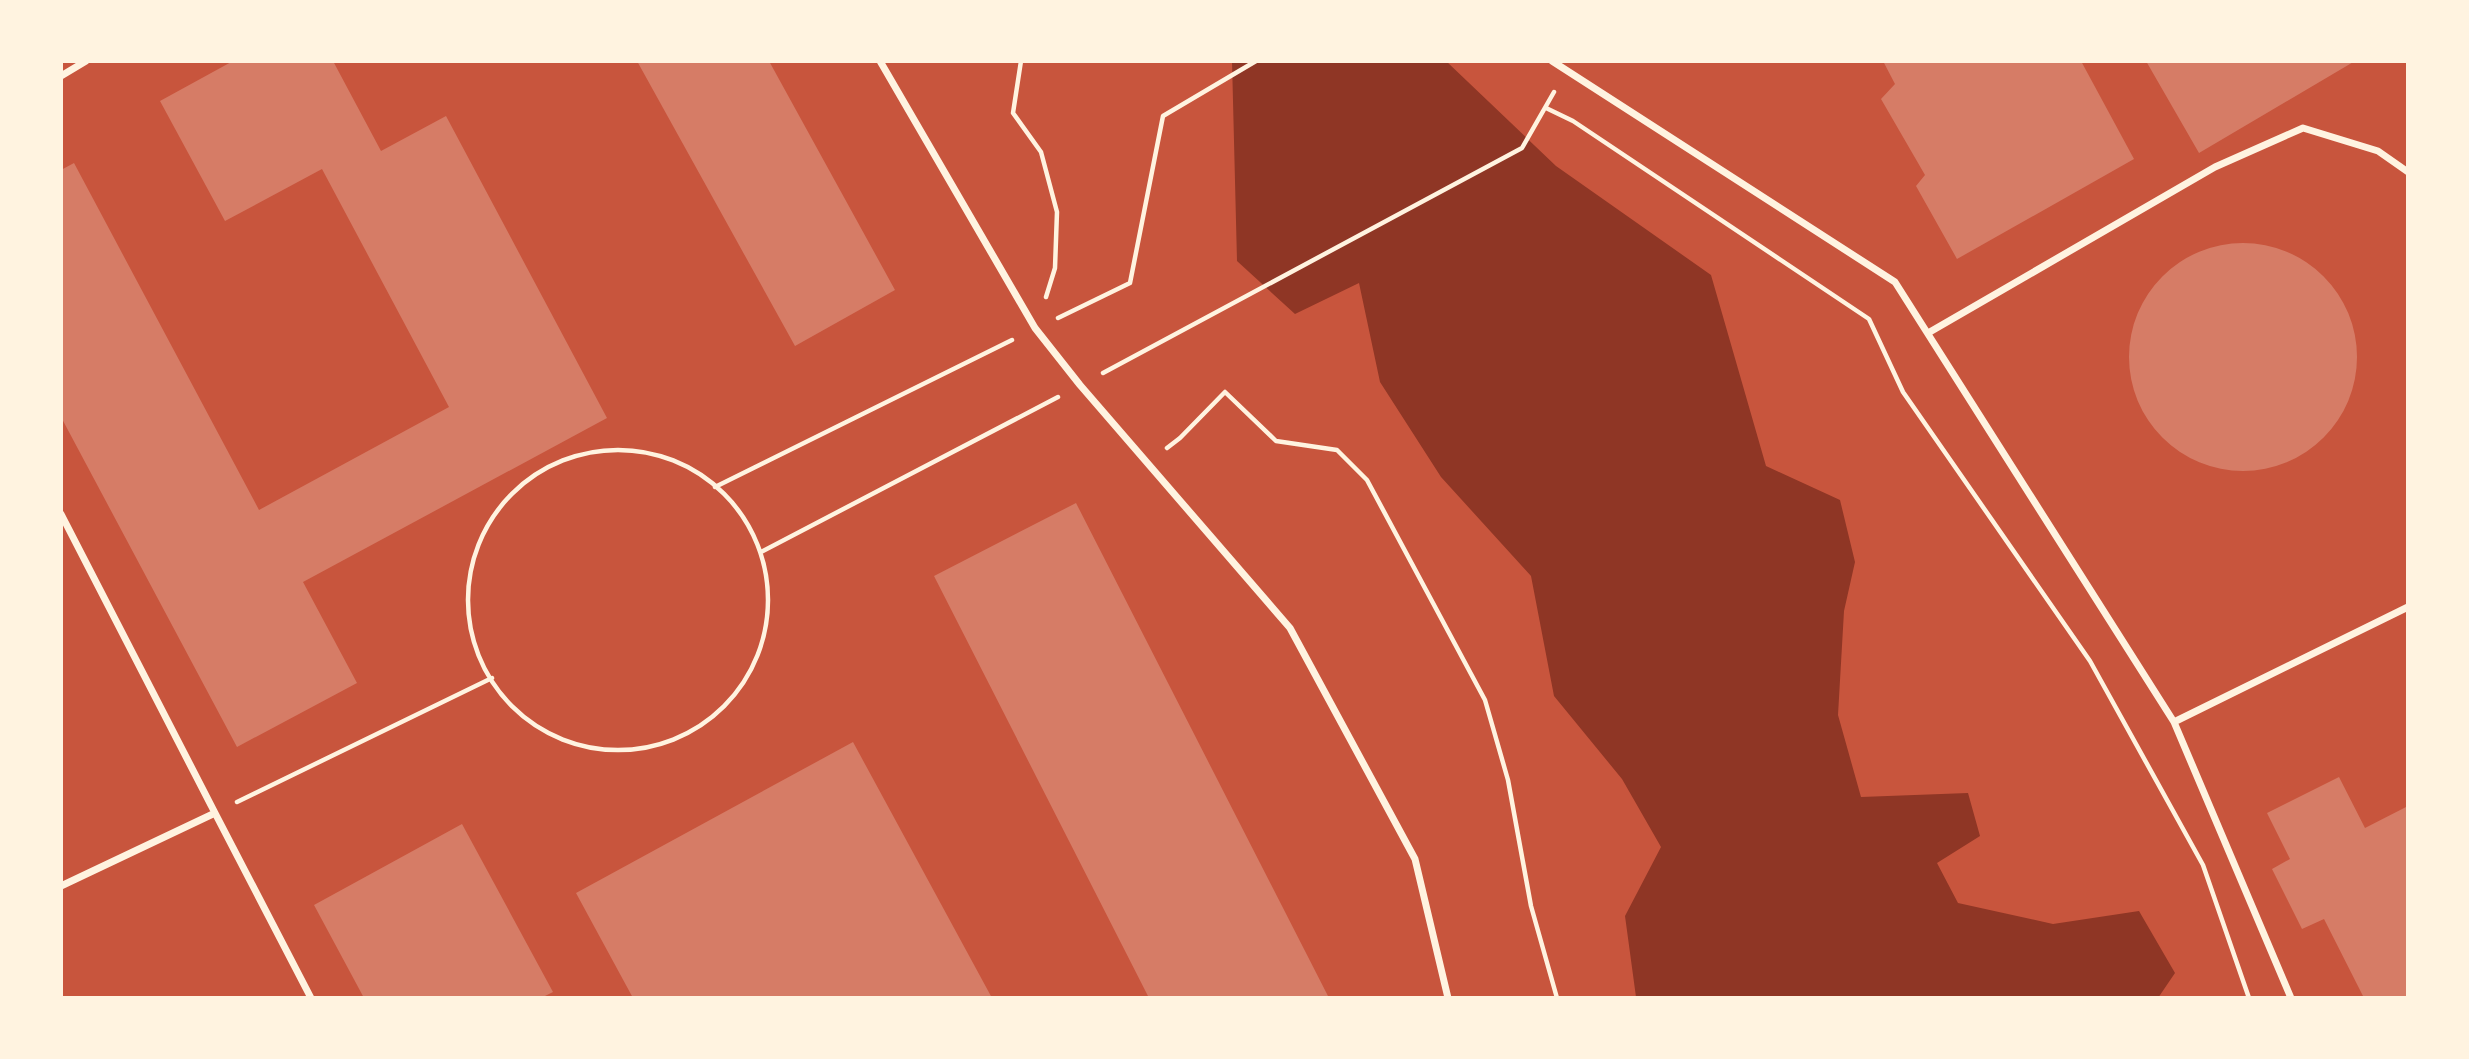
<svg xmlns="http://www.w3.org/2000/svg" width="2469" height="1059" viewBox="0 0 2469 1059" font-family="'Open Sans',sans-serif">
<style>
.water{fill:#8f3625}
.building{fill:#d67c66}
.lines{fill:none;stroke-linecap:round;stroke-linejoin:round}
.path{stroke:#fff3e0;stroke-width:4.5}
.minor{stroke:#fff3e0;stroke-width:7}
</style>
<rect width="100%" height="100%" fill="#c8553d"/>
<path class="water" d="M1232,61H1446L1556,166L1711,275L1766,466L1840,500L1855,562L1844,611L1838,715L1861,797L1968,793L1980,836L1937,863L1958,903L2053,924L2139,911L2175,973L2158,998L1636,997L1625,916L1661,847L1622,779L1554,696L1531,576L1441,477L1380,382L1359,283L1295,314L1237,261Z"/>
<path class="building" d="M233,61H333L381,151L446,116L607,418L303,582L357,683L237,747L61,417V170L74,163L259,510L449,407L322,169L225,221L160,101Z
M637,61H769L895,290L795,346Z
M1883,61H2081L2134,159L1957,259L1916,186L1925,175L1881,99L1895,84Z
M2146,61H2355L2199,153Z
M2129 357a114 114 0 1 1 228 0a114 114 0 1 1-228 0Z
M1076,503L1329,998H1149L934,576Z
M853,742L992,998H633L576,893Z
M2339,777L2365,828L2408,806V998H2364L2324,919L2302,929L2272,869L2290,859L2267,813Z
M462,824L553,992L541,998H364L314,905Z"/>
<g class="lines">
<path class="path" d="M1021,61L1013,113L1041,152L1057,212L1055,268L1046,297
M1546,108L1573,121L1869,319L1903,392L2090,661L2203,865L2249,998
M1058,318L1130,283L1163,116L1256,61
M1103,373L1522,148L1554,92
M1167,448L1180,438L1225,392L1276,441L1337,450L1367,480L1485,700L1508,780L1531,906L1557,998
M468 600a150 150 0 1 1 300 0a150 150 0 1 1-300 0Z
M715,487L1012,340
M761,552L1058,397
M237,802L492,678"/>
<path class="minor" d="M880,61L1035,328L1080,385L1290,628L1415,859L1448,998
M1552,61L1895,282L2174,722L2291,998
M61,76L86,61
M1928,333L2215,167L2303,128L2378,151L2408,172
M61,514L215,813L61,886
M2174,722L2408,607
M215,813L311,998"/>
</g>
<rect width="2469" height="1059" fill="none" stroke="#fff3e0" stroke-width="126"/>
</svg>
